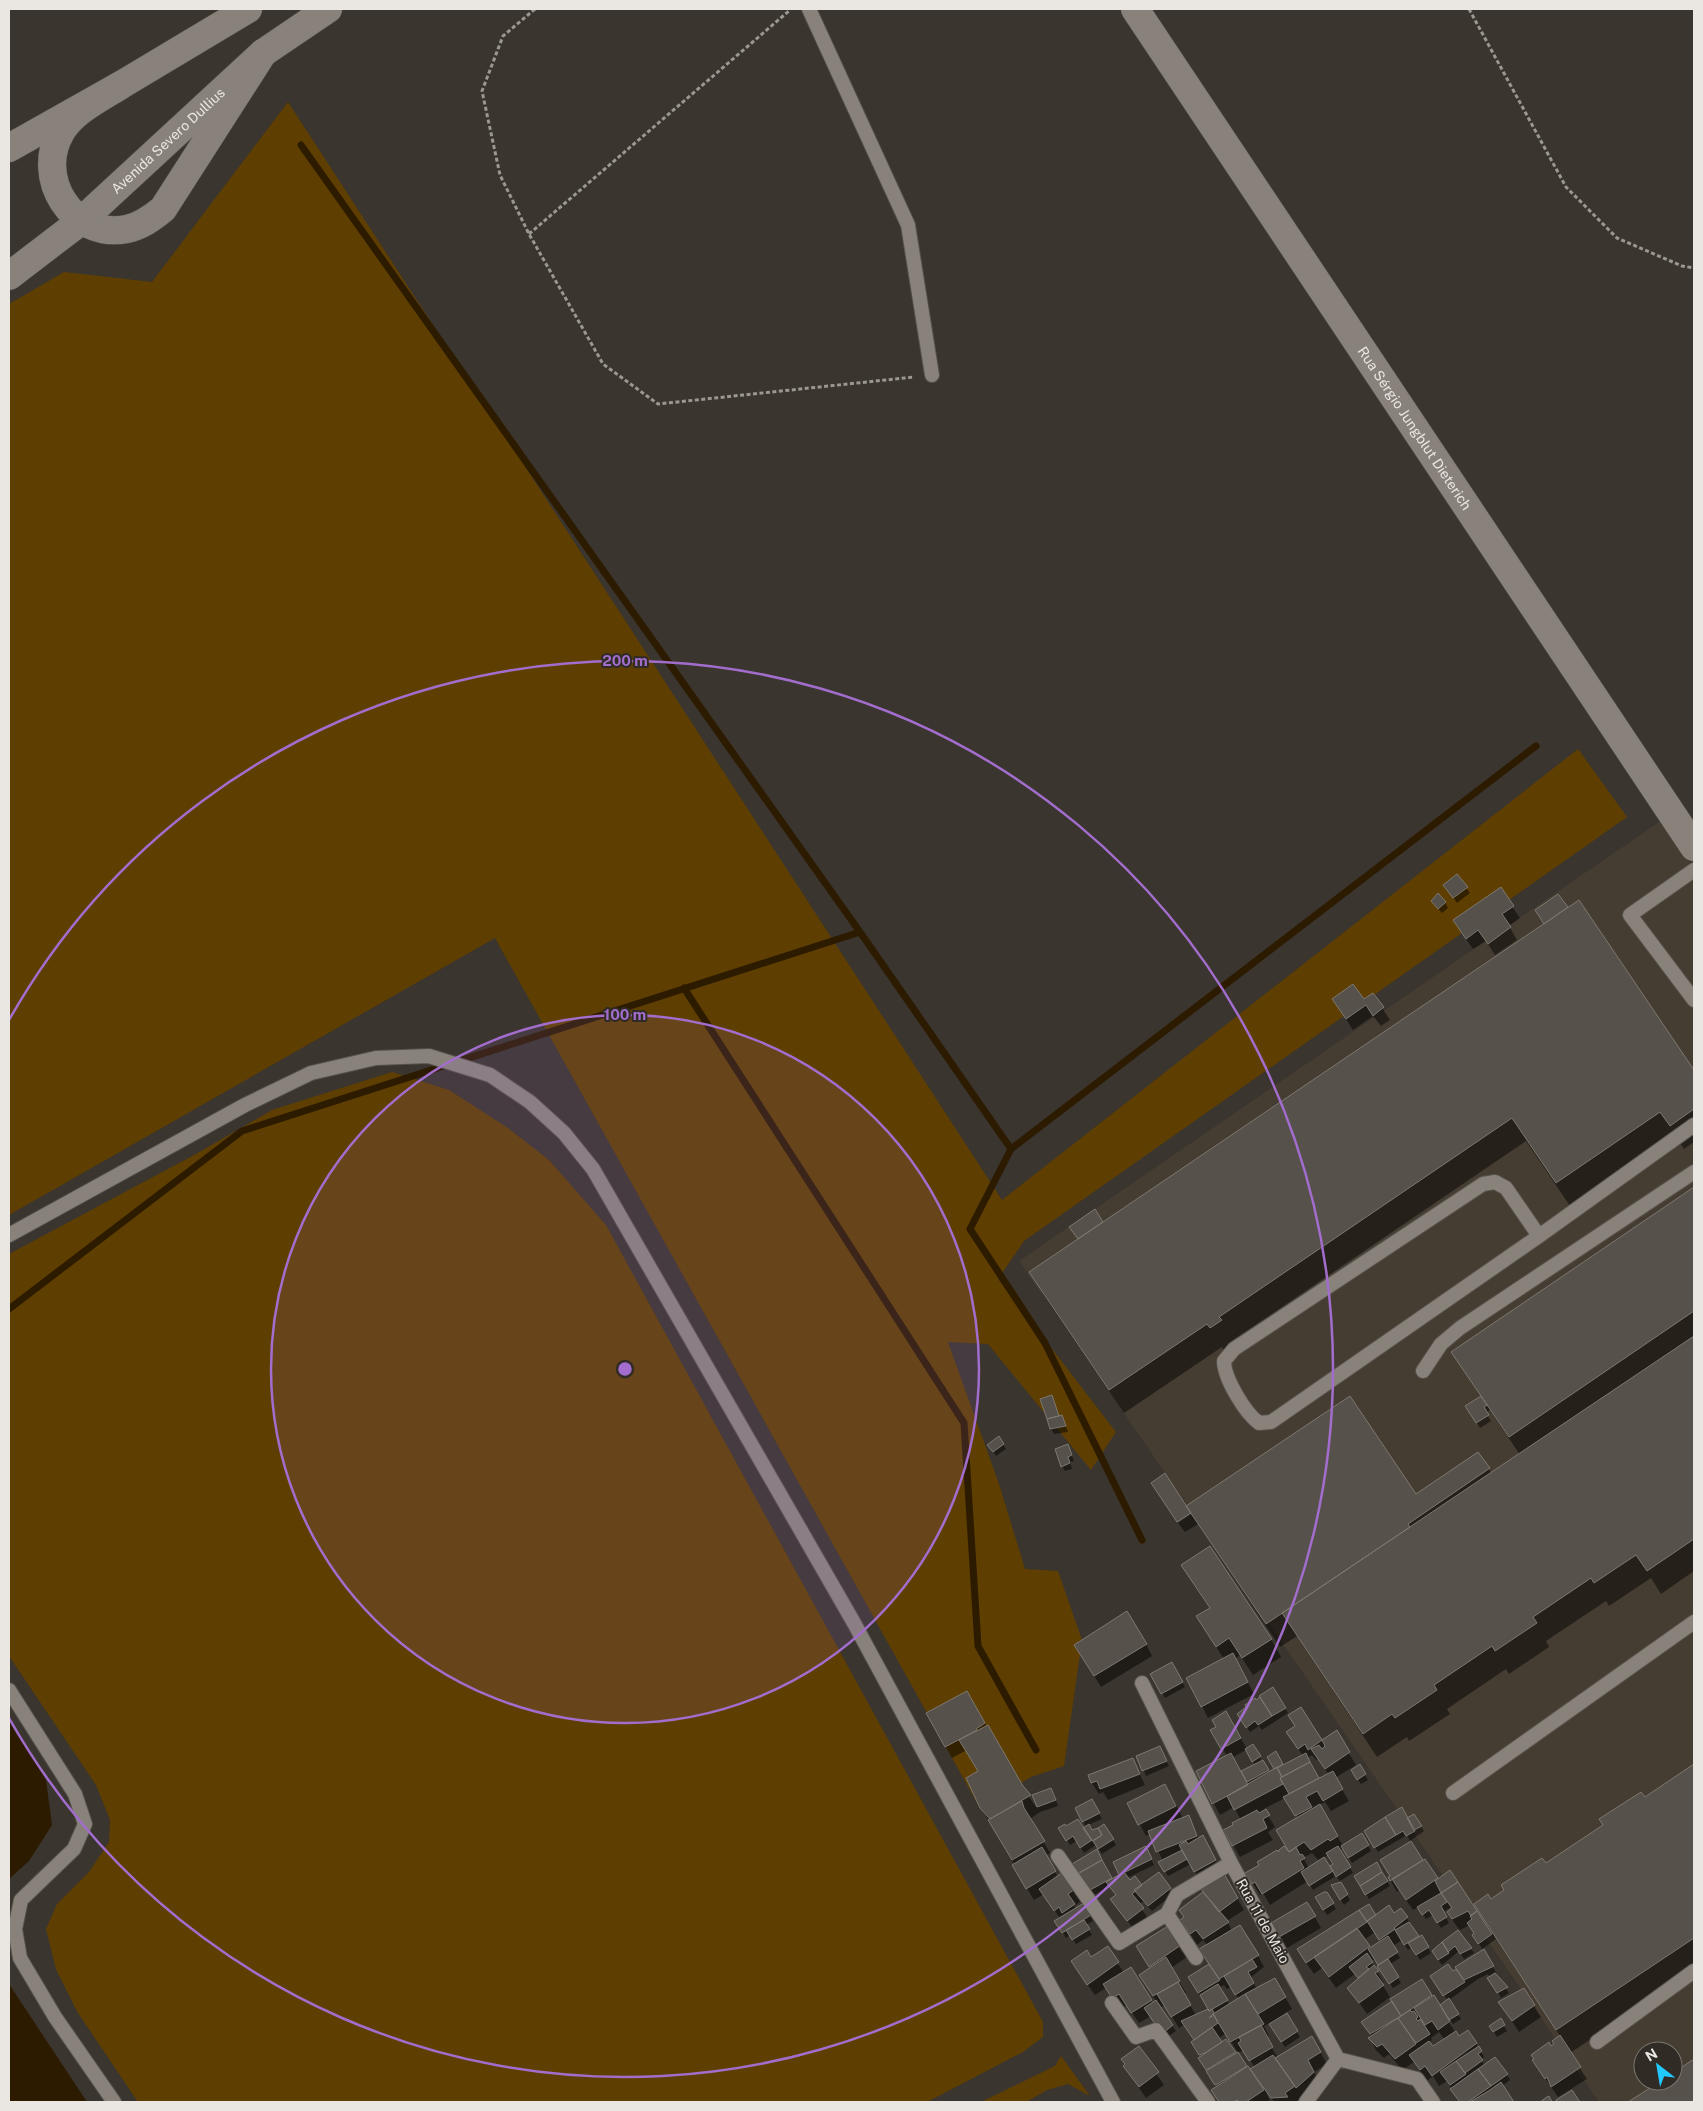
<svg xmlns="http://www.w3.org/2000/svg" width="1703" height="2111" viewBox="0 0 1703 2111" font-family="'Public Sans',sans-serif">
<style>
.built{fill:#463d32;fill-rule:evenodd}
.green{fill:#5f3f01}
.water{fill:#2d1b00}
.shadow{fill:#0007;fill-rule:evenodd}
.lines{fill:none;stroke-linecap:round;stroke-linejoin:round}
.stream{stroke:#2d1b00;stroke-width:7}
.building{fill:#56514a;stroke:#7d7870}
.lane-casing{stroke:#55524b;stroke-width:16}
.secondary-casing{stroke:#55524b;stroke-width:29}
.path{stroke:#9b9791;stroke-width:3;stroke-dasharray:4 2.5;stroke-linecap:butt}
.lane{stroke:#88827b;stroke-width:14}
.secondary{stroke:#88827b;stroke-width:28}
.ring{fill:none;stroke:#a26dcc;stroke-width:2.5}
.labels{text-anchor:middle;stroke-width:4;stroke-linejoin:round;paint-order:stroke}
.street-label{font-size:14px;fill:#eae7e3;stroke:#302b25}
.centre{fill:#a26dcc;stroke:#302b25;stroke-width:2.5}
.ring-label{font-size:15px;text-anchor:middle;font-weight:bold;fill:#a26dcc;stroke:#302b25;stroke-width:4;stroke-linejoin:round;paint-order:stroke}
</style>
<rect width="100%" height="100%" fill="#3a352e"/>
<path class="built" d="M1662,820L1694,869V2102H1599L1019,1261ZM1643,2051H1673V2081H1643Z"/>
<path class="green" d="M288,102L1002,1200L1578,749L1627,817L1024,1241L998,1279L1116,1432L1091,1470L988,1344L948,1342L999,1484L1025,1569L1058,1571L1082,1640L1064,1766L1031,1777L980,1808L495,938L9,1215V304L64,272L152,282Z
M392,1072L449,1090L508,1128L549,1160L606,1225L1043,2022V2037L1023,2052L927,2102H138L78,2013L56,1969L46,1929L57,1904L89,1872L109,1842L110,1820L96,1785L9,1656V1254L196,1154L272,1110Z
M1061,2056L1090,2096L1068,2084L1047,2090L1026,2102H981L1055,2066Z"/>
<path class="water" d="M9,1722L46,1780L52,1825L29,1861L9,1879Z
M9,1984L87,2102H9Z"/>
<path class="shadow" d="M1457,876L1470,893L1457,903L1448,890Z
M1500,889L1520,918L1509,926L1517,940L1495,955L1486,941L1473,949L1461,932Z
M1558,895L1568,909L1578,901L1694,1072V1142L1684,1149L1675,1135L1570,1206L1526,1141L1232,1341L1234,1344L1224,1351L1222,1347L1124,1413L1044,1296L1031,1273L1545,924Z
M1432,901L1445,902L1448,908L1442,913Z
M1373,994L1390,1020L1381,1026L1373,1016L1353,1030L1333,999L1364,1001Z
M1694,1189V1571L1661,1594L1651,1578L1609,1606L1606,1601L1546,1641L1549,1647L1509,1674L1506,1669L1447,1709L1450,1714L1409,1741L1407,1737L1377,1757L1297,1636L1280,1647L1198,1524L1185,1532L1178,1523L1191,1514V1511L1177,1520L1153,1483L1164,1475L1189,1512L1190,1511L1188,1506L1350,1398L1416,1496L1478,1453L1492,1474L1520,1455L1490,1410L1486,1413L1491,1421L1480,1428L1470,1412L1467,1407L1481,1397L1453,1352Z
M1052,1397L1059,1417L1064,1422L1068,1432L1054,1434L1051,1428Z
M1003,1444L1006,1449L996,1456L992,1450Z
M1068,1446L1074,1461L1070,1462L1072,1469L1065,1471L1062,1466Z
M1193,1583L1271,1639L1281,1657L1253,1675L1240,1655L1235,1659L1254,1694L1208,1718L1202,1706L1224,1659L1208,1634L1210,1609Z
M1146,1644L1152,1656L1101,1687L1082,1656Z
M1172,1664L1185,1687L1165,1698L1152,1674Z
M1273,1689L1288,1713L1262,1730L1259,1726L1250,1732L1241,1719L1256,1702Z
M967,1693L1022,1787L1036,1807L1051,1789L1054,1795L1058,1806L1040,1812L1030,1819L1050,1853L1045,1856L1058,1877L1074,1890L1081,1901L1074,1906L1076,1909L1083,1904L1093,1921L1086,1925L1092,1935L1076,1944L1070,1935L1066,1938L1056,1921L1061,1920L1044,1894L1034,1900L1014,1866L1015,1865L981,1807L979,1772L967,1750L952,1758L928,1714Z
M1301,1709L1321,1741L1336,1732L1356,1765L1335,1778L1349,1801L1331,1811L1325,1802L1319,1805L1343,1846L1362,1835L1371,1851L1352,1863L1343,1848L1339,1850L1353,1873L1340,1881L1336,1876L1313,1890L1308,1881L1270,1905L1263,1893L1260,1895L1247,1874L1290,1850L1299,1819L1285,1798L1264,1809L1275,1827L1268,1832L1273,1840L1240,1857L1225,1831L1241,1820L1234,1807L1220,1815L1197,1772L1227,1756L1212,1730L1218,1727L1226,1713L1247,1749L1253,1746L1269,1773L1276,1770L1275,1753L1283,1766L1303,1756L1295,1744ZM1246,1750L1255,1765L1241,1773L1233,1757ZM1312,1755L1316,1760L1318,1759L1329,1775L1319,1780L1307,1758ZM1312,1853L1319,1861L1309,1868L1303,1858ZM1329,1854L1335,1865L1329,1868L1323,1858Z
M1159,1748L1169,1766L1146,1776L1138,1757Z
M1133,1760L1145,1785L1108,1800L1103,1792L1099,1794L1092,1783Z
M1694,1765V1971L1570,2053L1587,2079L1558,2097L1540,2071L1551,2047L1556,2045L1560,2036L1496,1939L1482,1949L1483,1950L1477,1941L1475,1933L1470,1925L1460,1930L1455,1924L1448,1912L1452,1909L1451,1907L1443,1912L1449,1923L1441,1928L1433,1915L1426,1919L1419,1907L1413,1910L1399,1890L1397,1892L1389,1878L1411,1842L1410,1841L1423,1862L1425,1861L1438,1880L1487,1928L1488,1927L1475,1904L1490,1901Z
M1360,1766L1368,1780L1361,1784L1352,1771Z
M1172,1797L1183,1819L1189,1817L1199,1839L1209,1848L1222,1872L1201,1883L1191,1864L1168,1876L1160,1862L1163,1861L1150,1834L1146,1836L1129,1804Z
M1092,1801L1102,1819L1088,1825L1092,1832L1104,1825L1116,1845L1102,1854L1096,1845L1084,1853L1077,1841L1070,1845L1063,1834L1086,1827L1083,1821Z
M1414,1815L1424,1831L1410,1841L1407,1835L1378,1852L1365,1831L1408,1819Z
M1148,1853L1154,1865L1127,1878L1130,1881L1142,1886L1158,1874L1173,1894L1152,1911L1143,1901L1139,1905L1149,1920L1135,1931L1112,1899L1116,1896L1110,1886L1094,1895L1077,1869L1100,1856L1112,1880L1121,1875Z
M1376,1864L1390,1886L1369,1899L1356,1876Z
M1223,1874L1244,1910L1227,1921L1232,1931L1258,1956L1264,1967L1250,1978L1257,1989L1275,1980L1292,2009L1285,2013L1300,2037L1285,2047L1270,2023L1264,2026L1269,2036L1267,2037L1269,2043L1278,2058L1312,2038L1327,2064L1314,2072L1319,2084L1295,2102H1274L1266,2091L1270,2102H1220L1213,2090L1218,2088L1200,2058L1202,2057L1193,2043L1195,2042L1184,2025L1179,2028L1165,2005L1160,2008L1176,2031L1166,2038L1151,2016L1139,2023L1127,2005L1120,2009L1107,1987L1095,1995L1079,1973L1091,1959L1107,1947L1124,1973L1130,1969L1153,2004L1156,2001L1140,1976L1151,1969L1144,1958L1180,1946L1187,1957L1171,1968L1186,1993L1183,1994L1196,2015L1210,2011L1189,1977L1210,1965L1208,1946L1203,1940L1197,1945L1181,1920L1185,1918L1181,1910L1204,1892ZM1224,1985L1227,1989L1231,1987L1239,1999L1229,2005L1219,1987ZM1226,2033L1238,2053L1244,2050L1255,2068L1250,2071L1226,2040L1221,2044L1218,2039Z
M1340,1883L1350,1900L1344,1905L1333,1886Z
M1326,1893L1336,1909L1327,1915L1316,1898Z
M1307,1903L1321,1928L1287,1948L1273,1924Z
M1363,1915H1394L1407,1918L1418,1938L1421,1936L1431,1953L1420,1960L1412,1947L1408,1950L1402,1940L1393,1946L1400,1958L1390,1964L1401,1983L1393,1988L1375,1959L1371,1962L1384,1983L1382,1984L1390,1997L1367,2014L1349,1988L1359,1979L1355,1974L1336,1988L1322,1968L1314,1974L1305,1961ZM1375,1932L1381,1942L1370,1948L1364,1940Z
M1458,1932L1474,1953L1464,1959L1459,1951L1442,1965L1436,1956Z
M1483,1951L1496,1972L1494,1973L1509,1993L1501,1998L1488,1974L1478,1979L1449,2000L1461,2019L1453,2024L1441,2005L1448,2001L1432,1976L1452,1973L1466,1961Z
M1422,1981L1459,2038L1468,2031L1484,2057L1481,2060L1485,2066L1507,2075L1510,2080L1502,2086L1512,2102H1460L1447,2081L1439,2086L1433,2076L1427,2081L1414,2062L1402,2070L1389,2054L1384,2058L1376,2050L1370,2038L1372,2037L1363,2022ZM1421,2018L1429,2032L1428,2033L1419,2020ZM1439,2032L1445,2040L1433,2048L1429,2042L1432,2040L1431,2038Z
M1500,2003L1534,2006L1541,2017L1519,2032Z
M1500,2020L1507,2031L1497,2037L1491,2027Z
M1138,2048L1164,2085L1146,2098L1124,2066Z
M1694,2061V2102H1630L1663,2081H1673V2074Z"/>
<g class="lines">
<path class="stream" d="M301,145L860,932L1011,1149L1536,746
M684,988L964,1423L978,1646L1036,1750
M1011,1149L970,1229L1045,1343L1142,1540
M9,1309L242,1131L860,932"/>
</g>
<path class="building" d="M1457,874L1468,887L1453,898L1443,885Z
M1501,887L1514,906L1502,914L1511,927L1488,944L1478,930L1466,939L1453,920Z
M1438,893L1446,902L1438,909L1431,901Z
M1558,894L1568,907L1544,924L1535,910Z
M1579,900L1694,1070V1109L1670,1126L1660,1112L1556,1183L1512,1118L1219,1317L1222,1320L1210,1328L1207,1324L1109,1390L1029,1272Z
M1353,984L1364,999L1373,993L1384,1007L1373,1016L1366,1005L1346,1019L1332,999Z
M1694,1187V1311L1509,1437L1451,1352Z
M1095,1209L1103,1222L1078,1239L1069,1227Z
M1694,1336V1539L1647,1571L1636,1555L1594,1583L1591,1578L1533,1617L1537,1623L1495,1651L1492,1646L1434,1685L1437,1690L1395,1718L1392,1714L1363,1734L1282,1613Z
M1052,1395L1059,1416L1047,1419L1040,1399Z
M1350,1396L1416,1494L1478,1452L1490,1468L1408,1524L1410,1527L1266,1624L1186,1506Z
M1481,1396L1487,1405L1484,1407L1489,1415L1476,1423L1465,1406Z
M1062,1415L1066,1426L1050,1429L1047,1419Z
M999,1436L1004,1444L993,1452L987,1445Z
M1068,1444L1072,1455L1068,1457L1070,1463L1061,1467L1055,1449Z
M1165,1473L1191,1513L1177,1522L1151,1483Z
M1210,1546L1272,1639L1242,1658L1229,1638L1216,1647L1196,1616L1210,1608L1181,1565Z
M1127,1611L1147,1644L1094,1676L1074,1645Z
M1233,1653L1248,1682L1201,1707L1186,1678Z
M1172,1662L1183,1682L1161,1694L1150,1674Z
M1273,1687L1286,1708L1272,1716L1259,1696Z
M967,1691L985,1723L976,1729L977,1730L945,1747L926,1713Z
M1260,1697L1272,1716L1258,1725L1255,1721L1246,1728L1237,1714L1246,1707L1245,1705L1255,1698L1256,1700Z
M1301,1707L1322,1740L1308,1750L1305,1744L1298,1749L1286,1732L1295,1726L1288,1715Z
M1226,1711L1241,1738L1221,1749L1210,1730L1216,1727L1212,1720Z
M988,1725L1023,1786L1031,1795L990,1819L980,1808L966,1778L978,1771L959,1740Z
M1337,1730L1350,1752L1325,1769L1311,1749L1319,1745L1322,1749L1325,1746L1322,1740Z
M1253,1744L1261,1756L1252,1762L1245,1749Z
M1160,1746L1167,1761L1142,1771L1136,1756Z
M1276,1751L1283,1764L1274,1769L1267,1757Z
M1231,1753L1248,1785L1212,1804L1196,1771Z
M1306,1753L1310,1762L1282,1777L1277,1768Z
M1133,1758L1140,1774L1100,1789L1097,1781L1091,1783L1088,1775Z
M1263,1760L1269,1770L1247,1782L1241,1771Z
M1310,1762L1319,1778L1289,1794L1280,1778Z
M1360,1764L1366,1774L1357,1780L1351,1770Z
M1694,1764V1938L1556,2030L1474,1904L1488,1894L1491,1899L1504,1890L1501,1885L1542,1858L1546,1863L1603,1825L1599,1819L1641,1792L1645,1797Z
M1277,1767L1282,1777L1280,1778L1283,1784L1234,1810L1227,1796Z
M1333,1771L1343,1789L1323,1801L1317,1791L1306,1797L1312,1807L1295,1816L1283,1797Z
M1165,1784L1176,1806L1138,1825L1127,1803Z
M1051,1788L1056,1800L1037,1807L1032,1795Z
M1092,1799L1100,1813L1082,1822L1075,1808Z
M1022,1801L1024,1808L1045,1841L1012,1860L988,1820Z
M1320,1804L1338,1836L1330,1841L1328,1839L1311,1850L1304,1842L1289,1852L1276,1830Z
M1402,1807L1415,1831L1406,1836L1403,1831L1396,1835L1385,1817Z
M1266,1809L1270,1815L1263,1819L1267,1828L1232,1846L1223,1830L1233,1825L1232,1823L1257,1810L1259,1813Z
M1414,1814L1422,1826L1414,1830L1407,1818Z
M1189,1815L1197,1836L1156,1852L1148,1831Z
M1385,1817L1396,1835L1374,1848L1364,1831Z
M1078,1819L1092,1840L1080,1848L1073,1836L1066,1841L1058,1828L1065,1824L1066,1826Z
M1089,1824L1092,1830L1098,1828L1102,1835L1092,1841L1083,1828Z
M1104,1824L1114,1839L1098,1849L1093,1841L1102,1835L1098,1828Z
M1362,1833L1369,1845L1348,1858L1341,1846Z
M1203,1835L1216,1860L1194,1872L1179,1845L1186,1841L1188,1844Z
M1411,1841L1423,1860L1390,1881L1388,1877L1390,1876L1380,1860Z
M1146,1846L1152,1859L1119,1875L1113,1862Z
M1284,1846L1289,1852L1296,1847L1300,1855L1302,1854L1305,1858L1300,1861L1304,1868L1262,1894L1255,1882L1252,1884L1245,1873L1259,1865L1257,1862L1277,1850L1279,1852V1850Z
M1338,1846L1351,1867L1336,1877L1330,1866L1333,1864L1326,1853Z
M1042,1847L1056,1871L1026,1889L1012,1865Z
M1097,1849L1102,1860L1079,1873L1072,1864Z
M1182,1850L1187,1859L1164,1872L1158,1862Z
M1324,1857L1333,1871L1309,1886L1301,1872Z
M1425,1859L1438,1878L1406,1900L1392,1879Z
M1102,1860L1112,1878L1090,1890L1079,1873Z
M1377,1862L1382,1872L1360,1886L1354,1876Z
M1450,1870L1458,1882L1441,1893L1435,1881Z
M1063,1872L1075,1889L1068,1894L1075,1904L1062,1913L1059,1907L1054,1911L1039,1889Z
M1124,1872L1130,1880L1135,1876L1142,1885L1132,1894L1144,1908L1127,1921L1110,1899L1116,1895L1106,1882Z
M1159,1872L1171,1888L1148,1906L1134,1890Z
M1223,1872L1238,1898L1219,1912L1201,1889Z
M1382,1872L1388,1881L1365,1895L1360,1886Z
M1341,1882L1348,1894L1340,1900L1331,1885Z
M1458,1882L1477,1911L1471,1916L1468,1911L1452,1919L1447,1912L1452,1908L1441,1893Z
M1203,1892L1229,1922L1203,1939L1196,1930L1190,1934L1180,1920L1184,1917L1179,1910Z
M1324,1892H1327L1334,1903L1323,1910L1315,1897Z
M1441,1893L1447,1902L1441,1906L1447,1917L1437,1923L1429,1910L1422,1915L1417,1907Z
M1307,1902L1316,1916L1279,1937L1271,1923Z
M1084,1903L1091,1915L1062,1933L1054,1921Z
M1369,1904L1376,1915L1367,1921L1359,1910Z
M1389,1905L1394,1913L1401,1908L1408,1917L1394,1928L1395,1929L1379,1940L1367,1921Z
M1359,1910L1367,1922L1306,1963L1297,1949Z
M1477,1911L1492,1934L1478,1944L1472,1935L1474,1933L1467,1923L1472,1919L1470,1916Z
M1084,1920L1090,1929L1072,1940L1066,1930Z
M1409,1922L1419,1936L1404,1945L1395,1930Z
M1240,1925L1259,1955L1219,1979L1199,1949Z
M1168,1926L1181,1945L1149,1967L1136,1946Z
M1357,1928L1370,1946L1329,1977L1314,1957Z
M1458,1930L1472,1948L1460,1954L1455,1946L1448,1952L1442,1942Z
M1422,1935L1429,1947L1416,1955L1408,1943Z
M1388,1936L1398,1952L1378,1965L1368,1949Z
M1442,1942L1449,1953L1438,1960L1432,1951Z
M1108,1946L1119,1962L1087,1985L1071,1961L1087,1950L1091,1957Z
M1484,1949L1494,1966L1464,1980L1455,1967Z
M1367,1953L1373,1962L1366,1967L1369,1969L1358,1978L1349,1967Z
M1166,1957L1180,1981L1153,1996L1139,1975Z
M1252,1959L1257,1967L1248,1972L1254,1983L1235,1995L1224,1976Z
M1388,1959L1399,1977L1389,1984L1377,1966Z
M1209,1964L1220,1980L1198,1993L1188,1977Z
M1448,1964L1453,1971L1456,1969L1465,1982L1443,1996L1430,1976Z
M1374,1965L1379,1971L1375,1973L1384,1985L1359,2003L1347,1988Z
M1131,1967L1152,2000L1131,2013L1119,1994L1112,1998L1103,1984Z
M1495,1973L1508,1987L1497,1993L1487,1978Z
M1275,1978L1286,1997L1258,2014L1245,1994Z
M1422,1979L1432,1995L1401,2016L1390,1999Z
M1178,1982L1191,2005L1171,2017L1157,1994Z
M1218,1984L1228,2000L1209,2011L1200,1995Z
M1524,1988L1535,2005L1512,2021L1498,2002Z
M1245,1994L1264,2024L1230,2042L1213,2014Z
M1434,1995L1450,2021L1438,2030L1432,2021L1425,2025L1414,2008Z
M1449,1998L1459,2014L1449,2020L1440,2005Z
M1156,2000L1173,2025L1162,2034L1144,2008Z
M1392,2001L1401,2016L1370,2034L1361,2022Z
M1208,2009L1209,2011L1212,2009L1214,2013L1209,2018L1214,2015L1218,2023L1194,2040L1181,2021Z
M1410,2010L1412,2012L1414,2011L1418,2017L1416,2019L1418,2021L1420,2019L1430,2034L1416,2043L1398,2018Z
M1287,2013L1298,2031L1281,2042L1269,2024Z
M1398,2018L1416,2044L1395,2059L1382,2044L1377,2047L1368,2038Z
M1501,2018L1505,2025L1493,2032L1489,2026Z
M1261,2025L1273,2047L1249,2061L1238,2043L1241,2041L1239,2037Z
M1212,2027L1222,2042L1205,2053L1199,2055L1191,2042Z
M1468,2030L1477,2043L1432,2076L1425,2066L1420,2070L1409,2055L1429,2041L1433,2046L1456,2031L1459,2036Z
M1560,2035L1581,2067L1551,2087L1547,2077L1545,2079L1532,2060L1534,2059L1531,2055L1549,2042L1551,2046L1554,2044L1552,2041Z
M1312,2036L1321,2052L1308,2060L1314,2072L1296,2088L1275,2058Z
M1226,2039L1236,2052L1206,2070L1198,2058Z
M1139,2046L1159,2072L1139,2087L1123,2066L1125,2064L1121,2059Z
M1479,2046L1482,2051L1478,2054L1483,2060L1465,2073L1456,2061Z
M1238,2052L1247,2066L1216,2085L1214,2084L1206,2071Z
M1273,2055L1295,2086L1285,2093L1288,2097L1271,2098L1250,2069Z
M1495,2057L1508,2074L1491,2086L1478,2069Z
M1694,2059V2102H1628L1661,2081H1673V2073Z
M1456,2061L1466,2074L1450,2085L1440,2072Z
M1248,2066L1264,2090L1246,2102H1239L1237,2100L1233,2102H1219L1211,2090Z
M1478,2069L1491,2086L1468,2102H1460L1450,2089Z
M1501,2082L1514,2102H1470L1490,2090Z
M1572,2090L1580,2102H1557L1556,2100Z
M1549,2096L1552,2102H1540L1547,2097Z"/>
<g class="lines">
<defs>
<path id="lane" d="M809,9L908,225L932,375
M1694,870L1630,915L1694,1000
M9,1235L245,1105L311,1073L376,1058L429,1056L490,1075L530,1102L564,1133L593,1169L854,1623L1113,2102
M1539,1236L1506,1188L1495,1182L1483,1184L1234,1349L1224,1361C1224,1378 1245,1413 1259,1423L1271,1422L1539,1236L1694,1125
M1423,1371L1441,1344L1460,1328L1694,1172
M1142,1683L1231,1863L1338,2059L1417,2079L1433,2102
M9,1690L75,1794L85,1824L74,1849L21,1900L15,1929L20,1958L55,2017L114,2102
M1453,1793L1694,1622
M1058,1856L1119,1943L1167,1914L1177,1895L1231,1863
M1167,1914L1196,1958
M1112,2003L1136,2037L1156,2030L1208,2102
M1597,2042L1694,1971
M1306,2102L1338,2059"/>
<g id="secondary">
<path id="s1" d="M1135,9L1694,847"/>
<path d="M121,85C101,98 73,111 61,132C34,177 72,240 127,229C141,226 152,218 163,209L263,53"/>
<path d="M9,148L121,85L248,9"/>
<path id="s2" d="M9,276L81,221L263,53L328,9"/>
</g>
</defs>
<use href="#lane" class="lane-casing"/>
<use href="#secondary" class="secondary-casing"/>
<path class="path" d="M535,9L503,36L482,91L500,175L529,234L603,364L658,404L914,377
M1469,9L1566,187L1617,238L1682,266L1694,268
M529,234L790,10"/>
<use href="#lane" class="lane"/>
<use href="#secondary" class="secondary"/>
</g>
<circle cx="625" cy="1369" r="354" fill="#a26dcc" fill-opacity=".12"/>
<g class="ring">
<circle cx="625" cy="1369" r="354"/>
<path d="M9 1020A708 708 0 1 1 9 1718"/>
</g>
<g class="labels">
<g class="street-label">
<text dy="5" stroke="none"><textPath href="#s2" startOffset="209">Avenida Severo Dullius</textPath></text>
<text dy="5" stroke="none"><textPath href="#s1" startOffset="504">Rua Sérgio Jungblut Dieterich</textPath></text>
<text transform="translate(1263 1921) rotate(61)" y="5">Rua 11 de Maio</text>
</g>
</g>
<circle cx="625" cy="1369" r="8" class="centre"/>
<g class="ring-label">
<text x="625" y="666">200 m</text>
<text x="625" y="1020">100 m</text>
</g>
<rect width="1703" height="2111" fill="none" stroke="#eae7e3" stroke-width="20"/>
<g transform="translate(1658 2066) rotate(329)"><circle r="24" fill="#302b25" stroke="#7a7671"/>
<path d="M0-4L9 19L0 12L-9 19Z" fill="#22c9fe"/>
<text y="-8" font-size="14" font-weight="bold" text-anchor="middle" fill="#eae7e3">N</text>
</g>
</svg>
